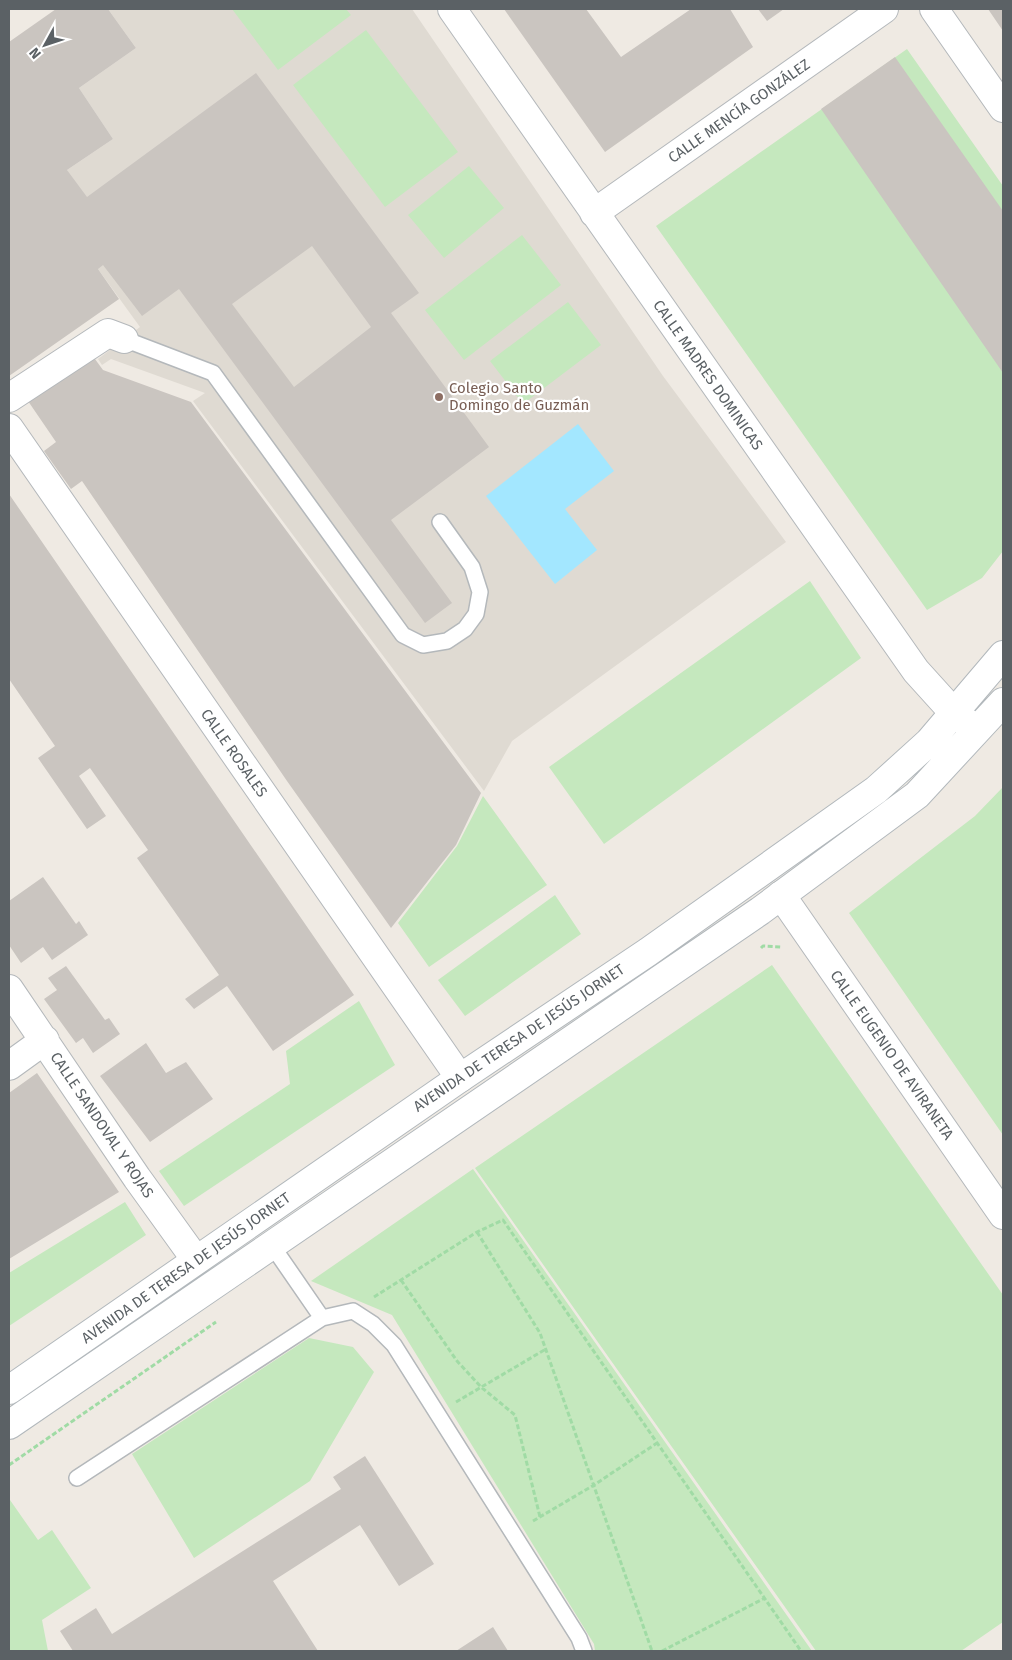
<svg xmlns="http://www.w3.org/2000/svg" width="1012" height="1660" viewBox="0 0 1012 1660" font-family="'Fira Sans',sans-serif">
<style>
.education{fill:#dfdad2}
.green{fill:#c5e8be}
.water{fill:#a3e7ff}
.building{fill:#cac5c0;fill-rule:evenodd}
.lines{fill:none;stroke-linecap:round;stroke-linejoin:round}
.lane-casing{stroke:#b4b8bb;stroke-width:18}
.street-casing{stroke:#b4b8bb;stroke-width:30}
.secondary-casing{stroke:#b2b8bc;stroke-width:30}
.path{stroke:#a0dba5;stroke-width:3;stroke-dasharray:5 2.5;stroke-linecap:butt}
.lane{stroke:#fff;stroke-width:15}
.street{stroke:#fff;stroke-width:28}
.secondary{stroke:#fff;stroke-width:28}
.education-dot{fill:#8d6e63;stroke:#fff;stroke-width:2}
.labels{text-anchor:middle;stroke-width:4.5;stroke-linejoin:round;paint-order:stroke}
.street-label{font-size:15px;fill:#5b6165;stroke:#fff}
.education-label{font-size:15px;fill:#785e54;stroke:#fff;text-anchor:start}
</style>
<rect width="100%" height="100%" fill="#efeae3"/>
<path class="education" d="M108,9H412L663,376L786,542L512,741L484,791L193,401L205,393L111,359L102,365L98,359L140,327L98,269L67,170L113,139L79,88L136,48Z"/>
<path class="green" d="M232,9H346L351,15L278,70Z
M366,30L458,152L385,207L293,85Z
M907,49L1003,186V551L982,578L927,610L656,226Z
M469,166L504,208L444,258L408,215Z
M522,235L561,285L464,360L425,310Z
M568,302L601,345L523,404L490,361Z
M810,581L861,658L604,844L549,767Z
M1003,787V1135L849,913L975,816Z
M483,796L547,885L429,967L398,923L457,846Z
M555,895L581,934L465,1016L438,980Z
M772,965L1003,1295V1622L961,1651H816L475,1168Z
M359,1001L395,1065L184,1206L159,1171L290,1084L286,1051Z
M473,1169L812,1651H595L594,1644L392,1315L311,1281Z
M125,1202L146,1235L9,1326V1273Z
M309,1338L353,1347L374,1372L310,1481L194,1558L132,1454Z
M10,1500L38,1540L52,1530L91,1588L42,1620L48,1651H9V1501Z"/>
<path class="water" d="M578,424L614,471L565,509L597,550L555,584L486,496Z"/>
<path class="building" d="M56,9H108L136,48L79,88L113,139L67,170L87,197L256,73L419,293L391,313L489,447L391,520L452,603L425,623L179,289L142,316L103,265L98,269L119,299L9,376V42ZM312,246L371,327L294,387L232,304Z
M504,9H586L621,57L691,9H730L753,47L605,152Z
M758,9H784L767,21Z
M988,9H1003V31Z
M895,57L1003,211V373L821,109Z
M92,355L103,370L191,402L481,793L456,845L391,928L287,781L82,481L71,489L44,451L56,442L28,401Z
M9,494L354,995L273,1051L227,986L194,1009L185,999L219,975L137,858L148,850L90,768L79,776L106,816L87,829L38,758L55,746L9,679Z
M43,877L76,924L79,921L88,935L52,960L43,947L21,963L9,945V901Z
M66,966L105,1020L109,1018L120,1034L93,1053L83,1038L76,1043L44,999L57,990L48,978Z
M146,1043L166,1073L186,1062L213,1099L150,1142L100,1076Z
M37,1073L119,1192L9,1259V1093Z
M365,1456L434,1564L399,1586L360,1525L273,1581L318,1651H73L60,1631L96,1608L112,1634L341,1489L333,1477Z
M493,1627L508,1651H456Z"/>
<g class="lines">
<defs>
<path id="lane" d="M124,339L213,373L403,635L423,645L447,641L465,629L476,614L480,592L472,567L440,522
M271,1244L322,1318
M77,1478L322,1318L353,1311L373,1324L394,1345L579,1638L584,1651"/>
<path id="street" d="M452,9L916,671L954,713L973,727
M934,9L1003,108
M594,213L884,9
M9,398L108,333L124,339
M9,428L460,1078
M781,895L1003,1215
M9,989L137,1178L196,1260
M9,1066L45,1040"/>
<path id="secondary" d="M9,1390L460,1078L648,952L876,790L929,742L1003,655
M9,1425L760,911L917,795L1003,702"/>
</defs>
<use href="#lane" class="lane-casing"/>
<use href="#street" class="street-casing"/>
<use href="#secondary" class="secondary-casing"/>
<path class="path" d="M761,948L763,946L782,947
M477,1232L540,1333L652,1651
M401,1280L457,1361L481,1387L515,1415L540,1517
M374,1297L477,1232L503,1220L801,1651
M456,1402L546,1349
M9,1465L216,1322
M533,1521L594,1485L657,1443
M662,1651L765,1598"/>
<use href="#lane" class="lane"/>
<use href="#street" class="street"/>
<use href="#secondary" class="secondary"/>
</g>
<circle class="education-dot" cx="439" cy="397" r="5"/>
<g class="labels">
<g class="street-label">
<text transform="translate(739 111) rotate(-35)" y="5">CALLE MENCÍA GONZÁLEZ</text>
<text transform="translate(708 375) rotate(55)" y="5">CALLE MADRES DOMINICAS</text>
<text transform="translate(234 753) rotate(55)" y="5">CALLE ROSALES</text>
<text transform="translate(519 1038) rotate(-34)" y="5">AVENIDA DE TERESA DE JESÚS JORNET</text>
<text transform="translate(892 1055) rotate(55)" y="5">CALLE EUGENIO DE AVIRANETA</text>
<text transform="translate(102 1125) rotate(56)" y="5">CALLE SANDOVAL Y ROJAS</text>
<text transform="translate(186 1268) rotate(-35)" y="5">AVENIDA DE TERESA DE JESÚS JORNET</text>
</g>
<g class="education-label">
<text x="449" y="393">Colegio Santo<tspan x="449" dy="17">Domingo de Guzmán</tspan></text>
</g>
</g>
<rect width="1012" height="1660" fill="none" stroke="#5b6165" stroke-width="20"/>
<g transform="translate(45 45) rotate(230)" stroke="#ffffff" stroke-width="4" paint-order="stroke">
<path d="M0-4L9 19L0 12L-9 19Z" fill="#5b6165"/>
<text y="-8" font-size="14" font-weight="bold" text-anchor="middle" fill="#5b6165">N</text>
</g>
</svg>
